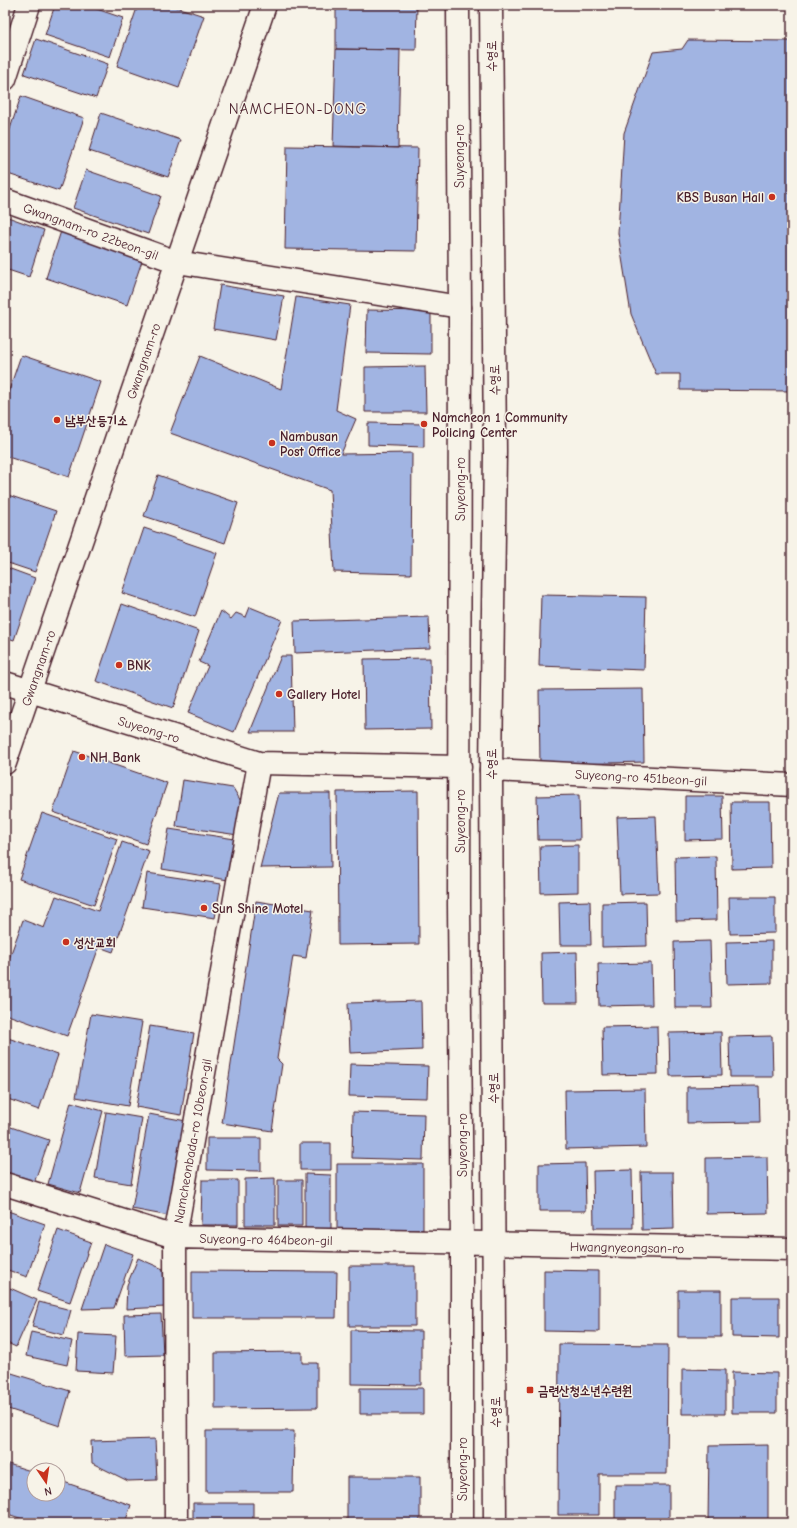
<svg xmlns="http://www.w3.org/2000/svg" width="797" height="1528" viewBox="0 0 797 1528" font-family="'Comic Neue','Poor Story',sans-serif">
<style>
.building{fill:#a1b4e2;stroke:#4a1f2b}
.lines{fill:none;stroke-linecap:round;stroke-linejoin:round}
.minor-casing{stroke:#4a1f2b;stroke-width:25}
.major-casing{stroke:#4a1f2b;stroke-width:25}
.minor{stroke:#f7f3e8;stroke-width:22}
.major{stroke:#f7f3e8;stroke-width:22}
.poi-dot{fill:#c8321e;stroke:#f7f3e8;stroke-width:1.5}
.labels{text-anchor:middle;stroke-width:3;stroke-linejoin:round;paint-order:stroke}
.street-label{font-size:13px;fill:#4a1f2b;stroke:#f7f3e8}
.poi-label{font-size:13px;font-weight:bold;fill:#4a1f2b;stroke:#f7f3e8;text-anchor:start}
.quarter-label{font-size:15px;letter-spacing:1px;fill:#4a1f2b;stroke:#f7f3e8}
</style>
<rect width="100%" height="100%" fill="#f7f3e8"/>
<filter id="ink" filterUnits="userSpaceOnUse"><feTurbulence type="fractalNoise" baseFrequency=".025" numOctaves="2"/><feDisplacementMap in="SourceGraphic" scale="8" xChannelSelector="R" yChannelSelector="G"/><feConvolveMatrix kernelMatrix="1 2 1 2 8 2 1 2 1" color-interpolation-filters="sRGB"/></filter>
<g filter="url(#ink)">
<path class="building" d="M55,5H85L123,18L110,57L45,35Z
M138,5H170L204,16L179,88L117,66Z
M336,5H417L416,50L336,49Z
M36,39L108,64L96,98L24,74Z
M688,40L792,41V391L680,390V374H656L631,314L618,233L624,133L653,52L682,49Z
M336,49L400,50L398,148L333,146Z
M21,96L84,118L59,191L5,173V144Z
M101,113L181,140L168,177L89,151Z
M287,146L418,148L416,251L285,249Z
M86,170L161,196L148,234L73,208Z
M5,216L44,230L29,277L5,269Z
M61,231L143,258L127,305L46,278Z
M220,285L284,296L276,340L213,329Z
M296,297L350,305L336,410L356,419L341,454L412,453L411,574L334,572L330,490L170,433L200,356L281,389Z
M367,310L431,311V354L366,353Z
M5,331L8,332L5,341Z
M21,355L101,382L69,477L5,456V402Z
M425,366L426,412H365V367Z
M368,423L424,424V447L368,445Z
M158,475L238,503L225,543L144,516Z
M5,494L56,511L35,572L5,562Z
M144,528L217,553L195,617L122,593Z
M5,567L35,578L14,640L5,637Z
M541,595L646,597L644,670L539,666Z
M122,604L199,631L173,708L96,681Z
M250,607L282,620L234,732L188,713L208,666L199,662L221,611L231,619L236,613L246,617Z
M429,617L430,648L295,653L294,621Z
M281,656H291L293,732H250Z
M430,658L431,729L365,730L364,659Z
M643,689L644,762L540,765L539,690Z
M74,751L167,783L146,844L53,812Z
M183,780L233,788L242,803L238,835L176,826Z
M418,791L419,944L338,945L337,792Z
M279,793H330L331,867L260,868Z
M579,795L580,840H538L537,796Z
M685,796H722L723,839L685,840Z
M731,802H770L771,868L732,869Z
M42,813L117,839L94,905L19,879Z
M656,816L659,893L620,894L617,817Z
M169,829L235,839L228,880L162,869Z
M122,842L149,851L113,952L99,947L67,1036L5,1014V970L23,920L44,928L56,896L98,911Z
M578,845V892L541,893L540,846Z
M716,856L717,920L676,921L675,857Z
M147,873L221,884L215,918L142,907Z
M729,897H775V933L730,934Z
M256,901L313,910L306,958L293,956L277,1059L282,1064L272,1131L222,1123Z
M590,901L591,945H560L559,902Z
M646,902L647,946L602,947V903Z
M710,941L712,1008H675L674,942Z
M772,941V983L727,984L726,942Z
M577,952L578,1003H542L541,953Z
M651,963L652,1005L599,1006L598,964Z
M421,1001L422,1050L350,1053L348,1003Z
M91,1014L142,1022L128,1106L76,1097Z
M150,1026L194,1033L181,1115L136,1107Z
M657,1026L658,1074L603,1075L602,1027Z
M721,1032L722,1075L670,1076L669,1033Z
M772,1036L773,1077H730L729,1037Z
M5,1037L58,1055L39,1110L5,1098Z
M350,1064L428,1066L427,1098L349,1096Z
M759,1086L760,1122L687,1123V1087Z
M645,1089L646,1147L566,1149L565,1090Z
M71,1102L103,1111L80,1193L48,1184Z
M106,1112L142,1118L131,1184L95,1178Z
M353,1112L424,1114L423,1160L352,1158Z
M149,1114L186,1121L169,1216L132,1209Z
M8,1126L49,1140L33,1186L5,1176V1133Z
M207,1138H261V1171L207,1170Z
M300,1143H331V1170H300Z
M767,1157L768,1213L706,1214V1158Z
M585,1163L586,1211H539V1164Z
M337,1164H423V1230L337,1229Z
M632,1170L633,1228H594L593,1171Z
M641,1172H673L674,1229L642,1230Z
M305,1174L331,1175V1229H305Z
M275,1178V1225H245V1179Z
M202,1180H238V1225H201Z
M278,1180H302V1226H278Z
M5,1210L45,1224L27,1277L5,1269Z
M58,1230L91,1242L70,1302L37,1291Z
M104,1244L133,1254L114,1308L82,1309Z
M138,1258L163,1269L165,1307L126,1309L127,1285Z
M349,1266H415V1326H349Z
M544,1270L599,1271V1332L544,1331Z
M192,1271L337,1272L336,1318H192Z
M10,1288L37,1300L16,1347L5,1342V1298Z
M678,1290H721V1337H678Z
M732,1297H779V1338L732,1337Z
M39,1302L71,1310L64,1335L32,1327Z
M161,1314L163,1355L125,1356L124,1315Z
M351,1330L421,1331V1385L351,1384Z
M31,1332L72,1341L67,1365L26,1356Z
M78,1334L116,1336L113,1373L76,1371Z
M559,1344L668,1345L667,1474H599V1515H558Z
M302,1352V1363H317V1408L215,1409V1353Z
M682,1369L725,1370V1414H682Z
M5,1371L70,1391L60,1426L5,1408Z
M732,1372L777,1373V1413H732Z
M360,1388H423V1414H360Z
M206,1431H294L293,1492H206Z
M155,1439L157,1480L128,1481L92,1463L91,1441Z
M768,1445V1523H708L709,1446Z
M5,1463L34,1472V1494H58V1480L131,1505L125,1523H34L5,1513Z
M347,1477H420V1523H347Z
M615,1485H669V1523H615Z
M193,1503H253V1523H193Z"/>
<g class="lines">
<defs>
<path id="minor" d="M5,79L29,5
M5,200L177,262L460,307
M5,683L259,763L460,767
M491,770L792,785
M5,1184L175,1237L792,1249
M176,1523L175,1237L259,763"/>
<path id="major" d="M458,5L460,307L459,905L462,1244V1523
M491,5L495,452L491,770L495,1523
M5,763L265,5"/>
</defs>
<use href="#minor" class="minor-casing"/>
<use href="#major" class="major-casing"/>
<use href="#minor" class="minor"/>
<use href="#major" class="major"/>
</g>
</g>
<g class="poi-dot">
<circle cx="772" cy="197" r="4"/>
<circle cx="57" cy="420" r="4"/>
<circle cx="424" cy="424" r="4"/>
<circle cx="272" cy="443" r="4"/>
<circle cx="119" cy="665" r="4"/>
<circle cx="279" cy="694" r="4"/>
<circle cx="82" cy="757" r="4"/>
<circle cx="204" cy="908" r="4"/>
<circle cx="66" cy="942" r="4"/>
<rect x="526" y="1386" width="8" height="8" rx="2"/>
</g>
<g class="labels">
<g class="street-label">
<text transform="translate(491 56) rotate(-90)" y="5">수영로</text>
<text transform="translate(459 156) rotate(-90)" y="5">Suyeong-ro</text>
<text transform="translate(91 231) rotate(20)" y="5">Gwangnam-ro 22beon-gil</text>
<text transform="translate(143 361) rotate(-71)" y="5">Gwangnam-ro</text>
<text transform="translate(494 380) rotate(-91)" y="5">수영로</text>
<text transform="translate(460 489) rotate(-90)" y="5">Suyeong-ro</text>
<text transform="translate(38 668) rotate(-71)" y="5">Gwangnam-ro</text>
<text transform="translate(149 729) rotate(17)" y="5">Suyeong-ro</text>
<text transform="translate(491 764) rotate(-90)" y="5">수영로</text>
<text transform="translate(641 777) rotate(3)" y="5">Suyeong-ro 451beon-gil</text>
<text transform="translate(460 821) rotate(-90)" y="5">Suyeong-ro</text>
<text transform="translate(493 1088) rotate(-90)" y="5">수영로</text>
<text transform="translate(192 1141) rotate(-80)" y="5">Namcheonbada-ro 10beon-gil</text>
<text transform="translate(462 1145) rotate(-90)" y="5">Suyeong-ro</text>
<text transform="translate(266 1239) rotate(1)" y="5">Suyeong-ro 464beon-gil</text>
<text transform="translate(627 1247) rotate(1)" y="5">Hwangnyeongsan-ro</text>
<text transform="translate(495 1412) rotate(-90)" y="5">수영로</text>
<text transform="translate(462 1469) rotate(-90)" y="5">Suyeong-ro</text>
</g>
<g class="poi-label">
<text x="764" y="202" text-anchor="end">KBS Busan Hall</text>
<text x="432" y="422">Namcheon 1 Community<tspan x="432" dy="15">Policing Center</tspan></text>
<text x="65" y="425">남부산등기소</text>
<text x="280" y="441">Nambusan<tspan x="280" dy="15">Post Office</tspan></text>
<text x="127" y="670">BNK</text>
<text x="287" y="699">Gallery Hotel</text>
<text x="90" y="762">NH Bank</text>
<text x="212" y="913">Sun Shine Motel</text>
<text x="74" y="947">성산교회</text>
<text x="538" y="1395">금련산청소년수련원</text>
</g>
<g class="quarter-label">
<text x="298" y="114">NAMCHEON-DONG</text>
</g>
</g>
<rect width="797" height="1528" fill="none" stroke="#f7f3e8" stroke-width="20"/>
<rect x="10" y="10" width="777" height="1508" fill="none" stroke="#4a1f2b" stroke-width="1.5" filter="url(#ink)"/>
<g transform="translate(46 1482) rotate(167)"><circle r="19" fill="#f7f3e8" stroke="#b29e9c"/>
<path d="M0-3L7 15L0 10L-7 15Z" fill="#c8321e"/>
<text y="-6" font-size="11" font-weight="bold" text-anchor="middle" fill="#4a1f2b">N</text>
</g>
</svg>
